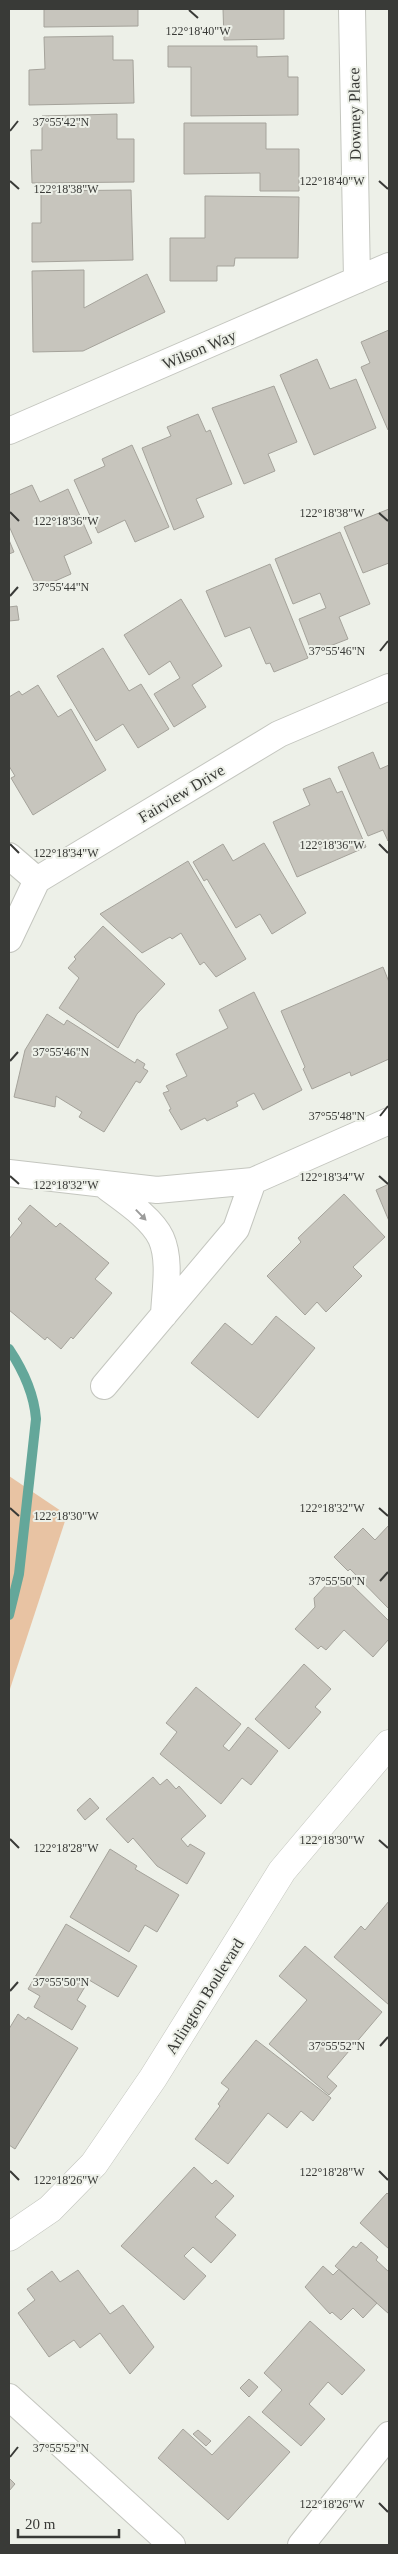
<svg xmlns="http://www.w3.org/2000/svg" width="398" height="2554" viewBox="0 0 398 2554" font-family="'Times New Roman',serif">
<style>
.green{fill:#e8c3a3}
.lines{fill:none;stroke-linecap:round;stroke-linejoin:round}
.stream{stroke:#64a79a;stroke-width:10}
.building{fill:#c7c5bd;stroke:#a5a39b}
.street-casing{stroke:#c4c6bf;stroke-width:28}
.secondary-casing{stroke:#c4c6bf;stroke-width:29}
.street{stroke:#fff;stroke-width:26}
.secondary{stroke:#fff;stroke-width:28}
.oneway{fill:#9c9c9b}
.ticks{fill:none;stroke:#393a37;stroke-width:2}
.labels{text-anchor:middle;stroke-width:4;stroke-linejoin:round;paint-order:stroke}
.street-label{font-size:16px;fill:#393a37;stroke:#edf0e8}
.ticks-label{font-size:12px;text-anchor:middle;fill:#393a37;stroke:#edf0e8;stroke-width:4;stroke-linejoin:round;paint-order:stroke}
</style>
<rect width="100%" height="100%" fill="#edf0e8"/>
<path class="green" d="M9,1476L67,1515L9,1692Z"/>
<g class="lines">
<path class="stream" d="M9,1349C23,1370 34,1393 36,1419L19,1574L9,1615"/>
</g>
<path class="building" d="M44,9H138V26L44,27Z
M223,9H284V39L224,40Z
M113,36V60H133L134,103L29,105V70L45,69L44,37Z
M168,46H257V57L288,56V77H298V115L191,116V67H168Z
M117,114V139H134V182L32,183L31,150H42V116Z
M184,123H266V149H299V191H260V173L184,174Z
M131,190L133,260L32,262V223H41V191Z
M205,196L299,197L298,258H235L234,266H217V281H170V238H205Z
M84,270V308L147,274L165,312L83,351L33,352L32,271Z
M389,330V429L388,430L361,367L370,363L361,342Z
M317,359L330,389L356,379L376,428L314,455L280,375Z
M274,386L297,442L268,454L275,471L244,484L212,408Z
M198,414L206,432L210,430L232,484L196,499L204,517L174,530L142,448L171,436L167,427Z
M132,445L169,527L135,542L125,520L98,533L74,480L105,466L102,459Z
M32,485L40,502L68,489L92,543L64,556L71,574L37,589L9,526V495Z
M389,509V563L363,573L344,527Z
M340,532L370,604L339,617L348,639L312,653L299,619L326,608L320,593L293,604L275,559Z
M9,540L14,552L9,554Z
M270,564L308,658L274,672L270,663L266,664L250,627L225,637L206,591Z
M181,599L222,666L192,685L206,707L174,727L154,694L180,678L170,661L149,675L124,635Z
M17,606L19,620L9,621V607Z
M103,648L129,691L141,684L169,729L138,748L123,724L96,741L57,676Z
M38,685L58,717L71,709L106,770L33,815L11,778L15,776L9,766V697L19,691L22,695Z
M373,752L380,769L389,765L388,841L383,830L368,836L338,767Z
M330,778L337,793L342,791L366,847L297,877L273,822L310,805L303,789Z
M264,843L306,913L272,934L260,914L236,928L207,879L204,881L193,862L223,844L233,861Z
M188,861L246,959L216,977L204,962L200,965L181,933L172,939L170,937L142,953L100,914Z
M103,926L165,984L137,1014L118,1048L59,1008L79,978L68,968L76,959L74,957Z
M383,967L389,982V1059L351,1076L350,1072L312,1089L303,1069L305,1067L281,1011Z
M254,992L302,1090L263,1110L254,1093L236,1102L238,1106L207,1121L205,1118L181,1130L169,1110L171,1109L163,1093L169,1091L166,1086L187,1076L176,1054L228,1028L219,1010Z
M47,1014L64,1025L67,1020L135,1063L137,1059L145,1064L143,1068L148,1071L140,1083L136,1081L104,1132L79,1117L82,1112L56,1096L55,1107L14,1097L25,1050Z
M389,1184V1221L376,1190Z
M344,1194L385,1237L353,1267L362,1276L326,1312L317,1302L305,1315L267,1276L301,1242L298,1238Z
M30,1205L56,1227L60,1223L109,1263L95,1279L112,1293L73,1339L71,1337L61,1349L47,1337L45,1340L9,1310V1239L22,1223L18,1219Z
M276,1316L315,1348L258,1418L191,1363L225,1323L252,1345Z
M389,1525V1609L350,1569L348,1571L334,1557L363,1528L375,1540Z
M331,1580H342L347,1586L350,1583L389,1621V1639L373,1657L344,1630L326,1650L321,1646L318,1649L295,1629L315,1607L314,1598Z
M304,1664L331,1689L315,1707L321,1712L289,1749L255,1719Z
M196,1687L241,1724L223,1746L229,1751L248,1727L278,1751L251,1785L242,1778L221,1804L160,1754L177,1732L166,1723Z
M153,1777L160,1785L167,1779L176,1789L179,1786L206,1816L181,1839L188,1847L190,1844L205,1853L187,1884L157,1866L133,1838L128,1843L106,1819Z
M90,1798L99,1808L85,1820L77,1810Z
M110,1849L137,1866L135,1869L179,1895L157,1932L145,1925L129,1952L70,1917Z
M389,1901V2005L334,1957L361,1926L365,1930Z
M66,1924L137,1966L118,1997L89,1980L77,2000L86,2006L72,2030L34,2007L40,1996L28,1989Z
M305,1946L382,2012L327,2077L337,2086L329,2095L269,2044L307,2000L279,1976Z
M18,2014L26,2020L28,2017L78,2048L15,2149L9,2145V2029Z
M256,2040L331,2098L313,2121L301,2111L287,2128L268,2113L228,2164L195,2139L220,2106L218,2104L229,2089L221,2083Z
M194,2167L212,2184L216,2180L234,2196L215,2217L236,2235L211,2263L193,2247L184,2256L206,2276L184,2300L121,2246Z
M387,2193L389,2195V2249L360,2223Z
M361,2242L378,2257L376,2260L389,2272V2314L335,2266L353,2246L356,2248Z
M323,2266L333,2275L339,2269L377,2303L363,2318L353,2308L341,2320L332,2312L330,2314L305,2287Z
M78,2270L110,2314L123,2305L154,2347L130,2374L100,2333L80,2348L74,2340L49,2357L18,2313L35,2300L27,2289L52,2271L60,2282Z
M310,2321L365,2370L342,2395L328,2382L309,2404L325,2419L301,2446L262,2412L282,2390L264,2373Z
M249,2379L258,2387L249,2397L240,2388Z
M249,2416L290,2452L228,2520L158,2458L183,2429L212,2455Z
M198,2430L211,2441L206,2446L193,2434Z
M9,2478L15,2484L9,2491Z"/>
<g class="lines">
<defs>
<path id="street" d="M352,9L357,280
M9,431L389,266
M9,856L37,880
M9,939L37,880L279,734L389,687
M9,1173L157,1190L253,1181L389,1121
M104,1185C122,1199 151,1217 161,1238C171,1260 165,1291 164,1315
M104,1386L236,1229L253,1181
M9,2397L172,2545
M301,2545L389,2435"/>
<path id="secondary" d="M9,2237L50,2209L94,2164L153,2078L282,1871L389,1744"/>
</defs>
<use href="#street" class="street-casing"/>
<use href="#secondary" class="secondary-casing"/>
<use href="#street" class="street"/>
<use href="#secondary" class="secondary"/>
</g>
<defs><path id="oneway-solid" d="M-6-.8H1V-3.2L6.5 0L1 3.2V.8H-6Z" transform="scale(1.25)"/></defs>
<use class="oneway" href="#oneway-solid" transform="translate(141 1215) rotate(46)"/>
<path class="ticks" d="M189,10L198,18M10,131L18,121M10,181L19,189M379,181L388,189M10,512L19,521M379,513L388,521M10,596L18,587M380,651L388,641M10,844L19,853M379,844L388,853M10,1061L18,1052M380,1116L388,1106M10,1176L19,1184M379,1176L388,1184M10,1508L19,1516M379,1508L388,1516M380,1581L388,1572M10,1839L19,1848M379,1840L388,1848M10,1991L18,1982M380,2046L388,2037M10,2171L19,2180M379,2171L388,2180M10,2457L18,2447M379,2503L388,2512"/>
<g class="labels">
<g class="street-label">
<text transform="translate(354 114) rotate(-91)" y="6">Downey Place</text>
<text transform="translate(199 349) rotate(-23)" y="6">Wilson Way</text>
<text transform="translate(181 793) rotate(-31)" y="6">Fairview Drive</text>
<text transform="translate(204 1996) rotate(-58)" y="6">Arlington Boulevard</text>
</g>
</g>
<g class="ticks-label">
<text x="198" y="35">122°18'40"W</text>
<text x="61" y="126">37°55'42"N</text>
<text x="332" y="185">122°18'40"W</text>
<text x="66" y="193">122°18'38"W</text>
<text x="332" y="517">122°18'38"W</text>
<text x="66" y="525">122°18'36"W</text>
<text x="61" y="591">37°55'44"N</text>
<text x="337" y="655">37°55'46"N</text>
<text x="332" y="849">122°18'36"W</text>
<text x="66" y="857">122°18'34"W</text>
<text x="61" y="1056">37°55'46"N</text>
<text x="337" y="1120">37°55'48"N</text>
<text x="332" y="1181">122°18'34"W</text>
<text x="66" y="1189">122°18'32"W</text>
<text x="332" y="1512">122°18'32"W</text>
<text x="66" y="1520">122°18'30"W</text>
<text x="337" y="1585">37°55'50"N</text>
<text x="332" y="1844">122°18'30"W</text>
<text x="66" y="1852">122°18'28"W</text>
<text x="61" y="1986">37°55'50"N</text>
<text x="337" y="2050">37°55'52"N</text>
<text x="332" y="2176">122°18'28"W</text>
<text x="66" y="2184">122°18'26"W</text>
<text x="61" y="2452">37°55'52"N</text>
<text x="332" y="2508">122°18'26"W</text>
</g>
<rect width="398" height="2554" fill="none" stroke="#393a37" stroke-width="20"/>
<path d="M18 2529v8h101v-8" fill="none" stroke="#393a37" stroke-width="2.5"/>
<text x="25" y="2529" font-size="15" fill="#393a37" stroke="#edf0e8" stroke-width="4" paint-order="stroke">20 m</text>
</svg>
